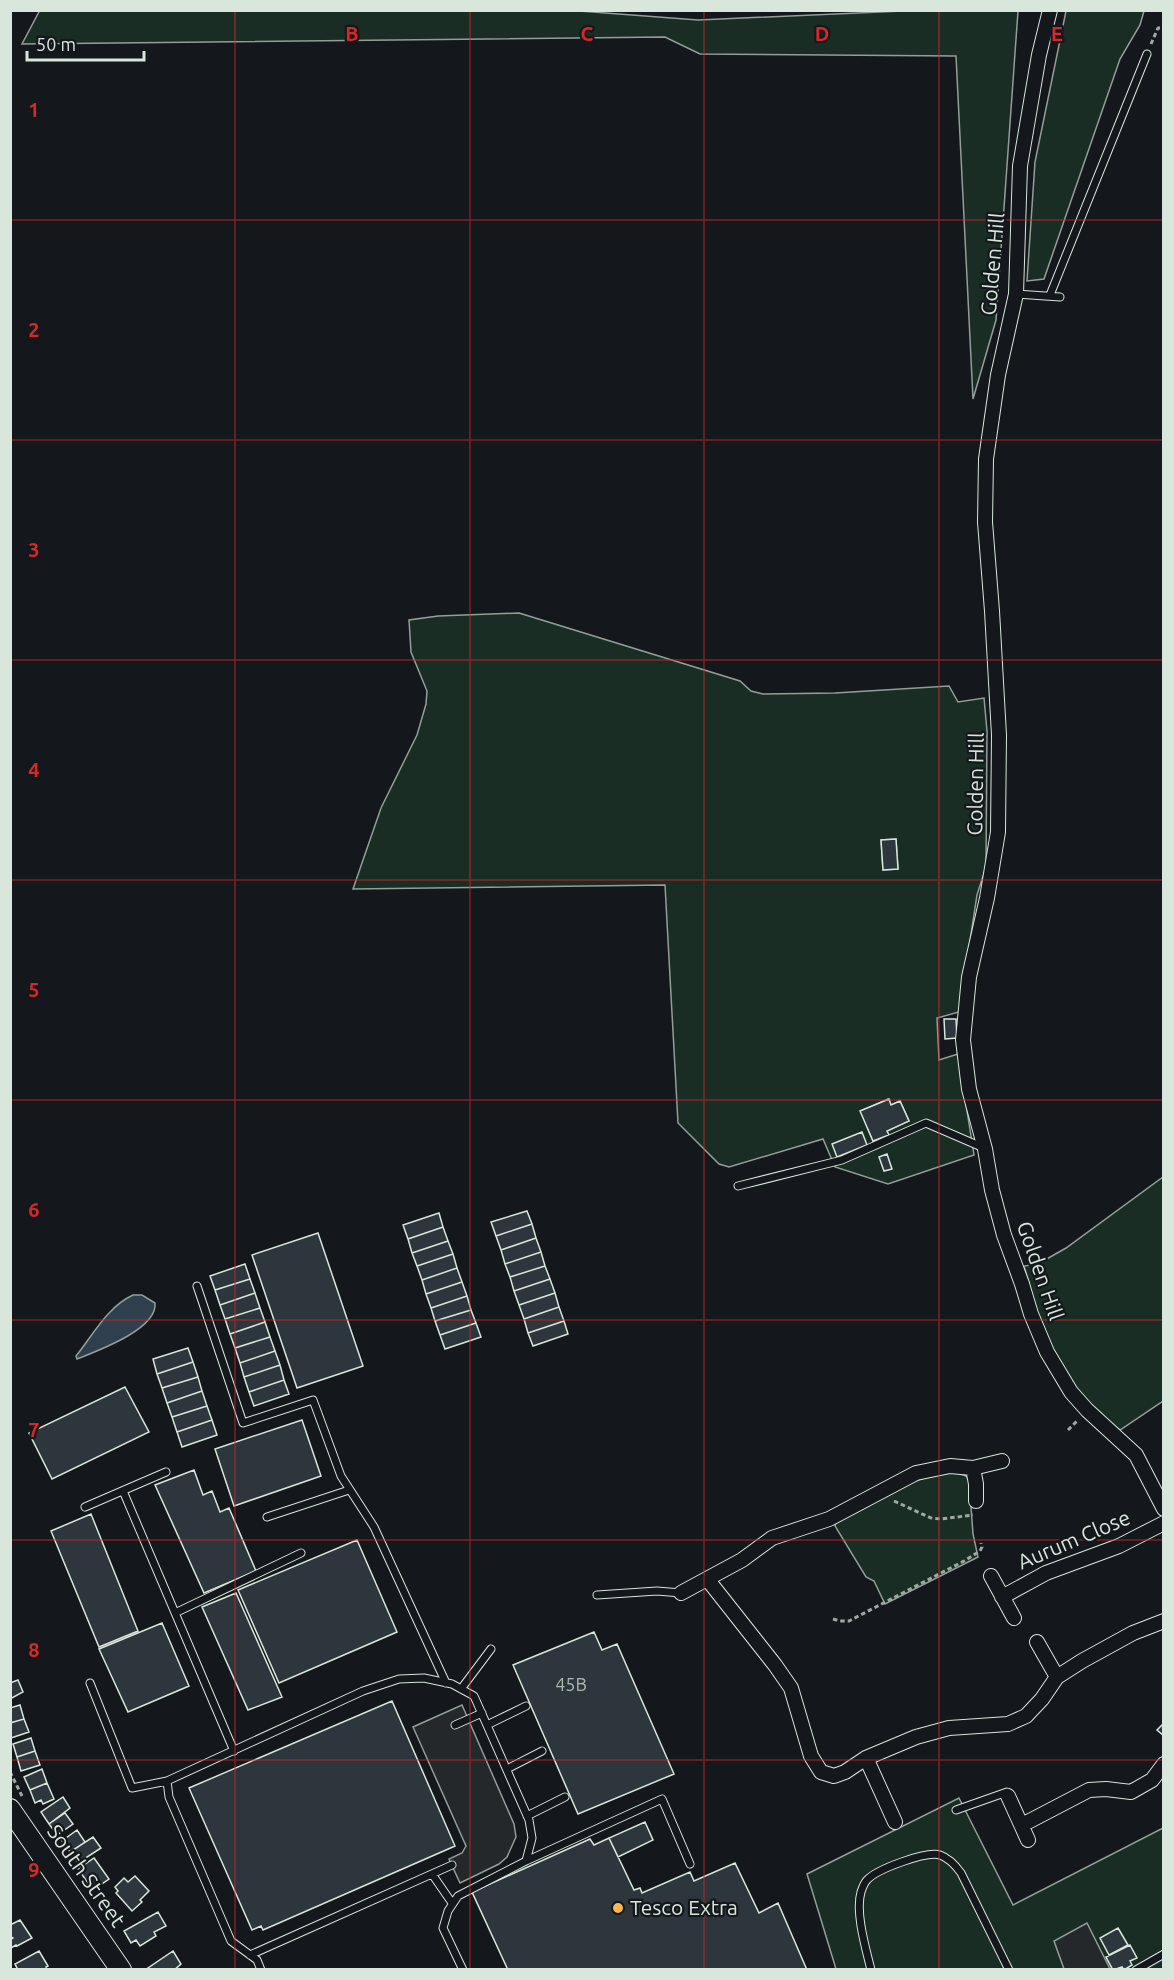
<svg xmlns="http://www.w3.org/2000/svg" width="1174" height="1980" viewBox="0 0 1174 1980" font-family="Ubuntu,sans-serif">
<style>
.green{fill:#1a2d24;stroke:#939e99;stroke-width:1.5;fill-rule:evenodd}
.parking{fill:#24282b;stroke:#939e99;stroke-width:1.5}
.water{fill:#2f3f4d;stroke:#939e99;stroke-width:1.5}
.building{fill:#2c363c;stroke:#d8e6dc;stroke-width:1.5}
.lines{fill:none;stroke-linecap:round;stroke-linejoin:round}
.lane-casing{stroke:#d8e6dc;stroke-width:9}
.street-casing{stroke:#d8e6dc;stroke-width:16}
.secondary-casing{stroke:#d8e6dc;stroke-width:22}
.path{stroke:#9da8a2;stroke-width:3;stroke-dasharray:4.5 3;stroke-linecap:butt}
.lane{stroke:#14181c;stroke-width:7}
.street{stroke:#14181c;stroke-width:14}
.secondary{stroke:#14181c;stroke-width:20}
.grid{fill:none;stroke:#d62828;stroke-width:1.5;stroke-opacity:0.55}
.poi-dot{fill:#ffb74d;stroke:#14181c;stroke-width:2}
.labels{text-anchor:middle;stroke-width:4.5;stroke-linejoin:round;paint-order:stroke}
.number-label{font-size:18px;fill:#adbab4}
.street-label{font-size:21px;fill:#d8e6dc;stroke:#14181c}
.poi-label{font-size:21px;fill:#d8e6dc;stroke:#14181c;text-anchor:start}
.grid-label{font-size:20px;text-anchor:middle;font-weight:bold;fill:#d62828;stroke:#14181c;stroke-width:4.5;stroke-linejoin:round;paint-order:stroke}
</style>
<rect width="100%" height="100%" fill="#14181c"/>
<path class="green" d="M40,10H566L698,20L903,11H1018L996,320L973,399L956,56L700,54L665,37L22,44Z
M1066,11H1144L1140,25L1120,59L1044,279L1027,281L1035,162Z
M519,613L740,681L751,691L763,694L835,693L949,686L958,702L984,698L987,731L986,867L977,895L959,1012L937,1018L939,1060L958,1054L974,1155L888,1184L835,1167L823,1139L729,1167L719,1164L678,1123L665,885L353,889L381,808L417,735L426,704L427,691L411,652L409,620L438,616ZM896,839L898,869L883,870L881,840ZM888,1099L891,1105L900,1101L909,1121L887,1131L888,1135L873,1141L861,1111Z
M1163,1177V1401L1120,1430L1100,1417L1075,1391L1038,1322L1029,1283L1024,1266L1038,1264L1066,1248Z
M954,1472L966,1476L969,1480L973,1534L978,1557L885,1604L874,1581L866,1577L835,1526L836,1522C873,1500 910,1477 954,1472Z
M959,1798L1013,1905L1163,1828V1969H836L807,1874Z"/>
<path class="parking" d="M462,1705L514,1824L516,1837L507,1857L499,1864L460,1883L449,1859L462,1853L466,1846L413,1727Z
M1087,1923L1110,1969H1064L1054,1941Z"/>
<path class="water" d="M133,1295H142L155,1303C158,1329 97,1351 77,1359L76,1356C93,1335 107,1307 133,1295Z"/>
<path class="building" d="M896,839L898,869L883,870L881,840Z
M944,1019H956L957,1038L945,1039Z
M889,1099L891,1105L900,1101L909,1121L887,1131L889,1135L873,1141L860,1111Z
M862,1132L867,1145L837,1157L832,1144Z
M887,1154L892,1169L884,1171L879,1157Z
M527,1211L532,1224L496,1236L491,1222Z
M439,1213L443,1227L408,1239L403,1225Z
M532,1224L536,1238L501,1250L496,1236Z
M443,1227L448,1241L412,1253L408,1239Z
M318,1233L363,1366L297,1388L252,1255Z
M536,1238L541,1252L505,1264L501,1250Z
M448,1241L453,1254L417,1266L412,1253Z
M541,1252L545,1266L510,1277L505,1264Z
M453,1254L457,1268L422,1280L417,1266Z
M245,1264L250,1279L215,1290L210,1276Z
M545,1266L550,1279L514,1291L510,1277Z
M457,1268L462,1282L426,1294L422,1280Z
M250,1279L255,1293L220,1305L215,1290Z
M550,1279L555,1293L519,1305L514,1291Z
M462,1282L467,1296L431,1308L426,1294Z
M255,1293L260,1308L225,1319L220,1305Z
M555,1293L559,1307L524,1319L519,1305Z
M467,1296L471,1310L435,1321L431,1308Z
M559,1307L564,1321L528,1333L524,1319Z
M260,1308L265,1322L230,1334L225,1319Z
M471,1310L476,1323L440,1335L435,1321Z
M564,1321L568,1334L533,1346L528,1333Z
M265,1322L270,1337L235,1348L230,1334Z
M476,1323L481,1337L445,1349L440,1335Z
M270,1337L275,1351L240,1363L235,1348Z
M188,1348L193,1362L157,1374L153,1359Z
M275,1351L280,1365L244,1377L240,1363Z
M193,1362L198,1377L162,1388L157,1374Z
M280,1365L284,1380L249,1392L244,1377Z
M198,1377L202,1391L167,1403L162,1388Z
M284,1380L289,1394L254,1406L249,1392Z
M125,1387L149,1432L52,1479L29,1433Z
M202,1391L207,1406L172,1417L167,1403Z
M207,1406L212,1420L177,1432L172,1417Z
M212,1420L217,1435L182,1447L177,1432Z
M302,1420L321,1476L234,1506L215,1449Z
M194,1470L203,1495L212,1491L220,1512L229,1508L256,1571L204,1593L155,1485Z
M91,1514L138,1631L99,1647L51,1531Z
M357,1540L397,1632L279,1683L238,1590Z
M236,1593L282,1697L248,1710L202,1607Z
M162,1623L189,1686L128,1712L99,1649Z
M594,1632L602,1650L617,1644L674,1774L578,1814L513,1665Z
M18,1680L23,1692L10,1699V1683Z
M392,1701L455,1846L263,1930L261,1926L252,1930L189,1788Z
M20,1705L24,1719L10,1723V1708Z
M24,1719L29,1732L11,1738L10,1723Z
M1164,1723V1736L1157,1730Z
M31,1738L35,1751L17,1757L13,1744Z
M35,1751L40,1765L21,1771L17,1757Z
M42,1769L47,1783L30,1790L24,1777Z
M47,1783L54,1799L43,1804L41,1800L35,1803L30,1790Z
M63,1797L70,1808L49,1824L41,1812Z
M65,1813L73,1824L57,1835L49,1824Z
M645,1822L653,1840L618,1857L609,1838Z
M77,1830L85,1842L70,1852L62,1841Z
M93,1837L101,1848L78,1863L70,1852Z
M609,1838L634,1890L640,1888L642,1893L690,1872L694,1881L735,1863L759,1913L778,1903L807,1970H508L472,1892L590,1839L594,1845Z
M94,1858L109,1879L93,1890L78,1869Z
M135,1876L149,1891L140,1900L142,1902L132,1911L116,1893L118,1891L115,1887L124,1878L128,1882Z
M158,1912L166,1926L154,1932L156,1936L140,1946L136,1940L131,1943L124,1931Z
M20,1920L32,1938L17,1946L16,1945L11,1948L10,1940L13,1938L10,1936V1925Z
M1118,1928L1128,1945L1109,1955L1100,1938Z
M1130,1945L1137,1958L1130,1961L1132,1965L1124,1970L1122,1967L1113,1970L1106,1957Z
M39,1951L48,1966L46,1967L47,1970H18L15,1964Z
M173,1951L181,1964L174,1970H145Z"/>
<g class="lines">
<defs>
<path id="lane" d="M1016,294L1060,297
M1050,295L1147,54
M738,1186L842,1160L926,1123L984,1148
M197,1286L243,1423L313,1400L341,1476L374,1527L446,1683
M123,1491L234,1751
M85,1507L166,1472
M267,1517L349,1490
M597,1595L657,1591L681,1593
M175,1613L301,1553
M90,1683L132,1788L167,1781
M461,1689L491,1649
M455,1725L482,1713
M487,1725L526,1706
M507,1769L542,1751
M956,1810L1007,1792V1794
M527,1816L565,1797
M432,1874L452,1903
M250,1955L452,1865
M261,1970L257,1960L231,1941L169,1797L167,1781L363,1691L399,1679L424,1678L452,1684L474,1696L529,1820L532,1838L526,1861
M463,1970L443,1928L448,1911L458,1896L526,1861L662,1799L690,1864
M871,1970C866,1949 855,1913 861,1892C862,1889 865,1882 867,1880C877,1869 926,1851 940,1855C949,1858 956,1866 961,1873L1009,1970
M1136,1970L1164,1954"/>
<path id="street" d="M1050,10L1039,55L1020,166L1016,294L998,375L986,459L985,522L992,611L999,735L998,832L987,898L969,977L963,1040L969,1089L985,1149L992,1190L1004,1235L1022,1284L1031,1314L1047,1352L1071,1392L1087,1410L1136,1455L1164,1509
M973,1468L976,1484V1501
M991,1576L1014,1618
M708,1580L775,1665L791,1688L811,1756L821,1772L834,1776L845,1772L866,1758L916,1737L949,1728L1008,1724L1026,1716L1042,1699L1057,1677L1082,1661L1133,1633L1164,1621
M681,1593L742,1560L772,1538L829,1519L916,1473L950,1466L973,1468L1002,1461
M1002,1597L1046,1573L1119,1546L1164,1523
M1037,1642L1057,1677
M866,1758L895,1822
M1008,1796L1028,1840
M1022,1825L1089,1790L1106,1789L1131,1792L1152,1780L1164,1764"/>
<path id="secondary" d="M10,1809L121,1970"/>
</defs>
<use href="#lane" class="lane-casing"/>
<use href="#street" class="street-casing"/>
<use href="#secondary" class="secondary-casing"/>
<path class="path" d="M1151,44L1158,28H1164
M1068,1430L1078,1420
M894,1501L931,1518L941,1519L973,1515
M833,1619L840,1621H849L964,1561L980,1551L982,1547L981,1543
M10,1772L22,1796"/>
<use href="#lane" class="lane"/>
<use href="#street" class="street"/>
<use href="#secondary" class="secondary"/>
</g>
<path class="grid" d="M235,10V1970M470,10V1970M704,10V1970M939,10V1970M10,220H1164M10,440H1164M10,660H1164M10,880H1164M10,1100H1164M10,1320H1164M10,1540H1164M10,1760H1164"/>
<circle class="poi-dot" cx="618" cy="1908" r="6"/>
<g class="labels">
<g class="number-label">
<text x="571" y="1691">45B</text>
</g>
<g class="street-label">
<text transform="translate(993 264) rotate(-85)" y="7">Golden Hill</text>
<text transform="translate(976 784) rotate(-89)" y="7">Golden Hill</text>
<text transform="translate(1040 1271) rotate(71)" y="7">Golden Hill</text>
<text transform="translate(1074 1540) rotate(-23)" y="7">Aurum Close</text>
<text transform="translate(86 1876) rotate(55)" y="7">South Street</text>
</g>
<g class="poi-label">
<text x="630" y="1915">Tesco Extra</text>
</g>
</g>
<g class="grid-label">
<text x="352" y="41">B</text>
<text x="587" y="41">C</text>
<text x="822" y="41">D</text>
<text x="1057" y="41">E</text>
<text x="34" y="117">1</text>
<text x="34" y="337">2</text>
<text x="34" y="557">3</text>
<text x="34" y="777">4</text>
<text x="34" y="997">5</text>
<text x="34" y="1217">6</text>
<text x="34" y="1437">7</text>
<text x="34" y="1657">8</text>
<text x="34" y="1877">9</text>
</g>
<rect width="1174" height="1980" fill="none" stroke="#d8e6dc" stroke-width="24"/>
<path d="M27 51v9h117v-9" fill="none" stroke="#d8e6dc" stroke-width="3"/>
<text x="36" y="51" font-size="18" fill="#d8e6dc" stroke="#14181c" stroke-width="4.5" paint-order="stroke">50 m</text>
</svg>
